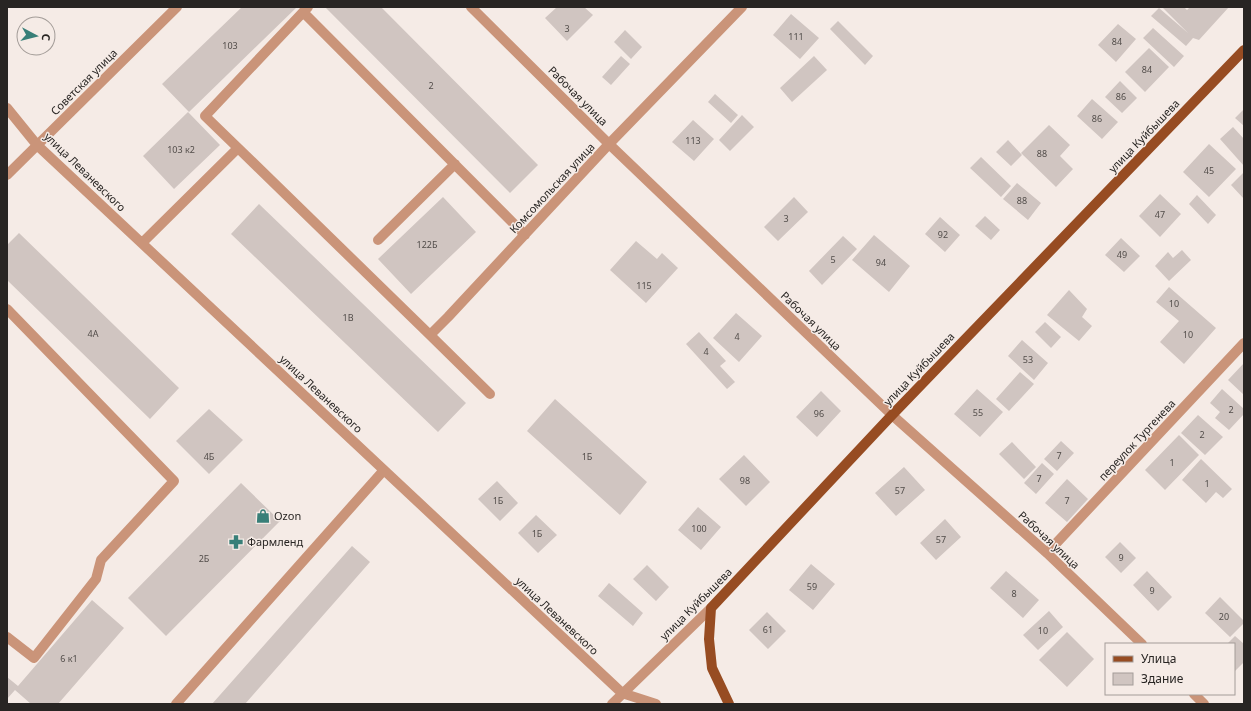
<svg xmlns="http://www.w3.org/2000/svg" width="1251" height="711" viewBox="0 0 1251 711" font-family="'Noto Sans',sans-serif">
<style>
.building{fill:#d0c5c1}
.lines{fill:none;stroke-linecap:round;stroke-linejoin:round}
.street{stroke:#ca9479;stroke-width:10}
.primary{stroke:#974c22;stroke-width:10}
.labels{text-anchor:middle;stroke-width:3;stroke-linejoin:round;paint-order:stroke}
.number-label{font-size:9px;fill:#524d4a}
.street-label{font-size:11px;fill:#282523;stroke:#f5ebe6}
.poi-label{font-size:11px;fill:#282523;stroke:#f5ebe6;text-anchor:start}
</style>
<rect width="100%" height="100%" fill="#f5ebe6"/>
<path class="building" d="M242,7H297L189,112L162,84Z
M325,7H381L538,165L510,193Z
M557,7H584L593,15L567,41L545,18Z
M1162,7H1184L1187,10L1190,7H1229L1199,40L1193,38L1186,46L1151,16L1159,8L1188,33Z
M791,14L819,38L800,59L773,35Z
M838,21L873,56L865,65L830,29Z
M1118,24L1136,39L1116,62L1098,45Z
M1153,28L1184,56L1174,67L1143,38Z
M625,30L642,47L631,59L614,42Z
M1149,48L1169,67L1145,92L1125,72Z
M621,56L630,64L611,85L602,77Z
M814,56L827,70L792,102L780,88Z
M1120,81L1137,98L1122,113L1105,97Z
M715,94L738,115L731,123L708,102Z
M1092,99L1118,122L1102,139L1077,116Z
M1244,109V126L1235,118Z
M188,112L220,145L174,189L143,156Z
M742,115L754,127L730,151L719,140Z
M693,120L714,139L694,161L672,142Z
M1049,125L1070,145L1060,156L1073,169L1056,187L1021,153Z
M1233,127L1244,139V166L1220,139Z
M1008,140L1022,155L1011,166L996,152Z
M1209,144L1236,169L1209,197L1183,172Z
M981,157L1011,186L1001,197L970,168Z
M1244,172V199L1231,185Z
M1017,183L1041,203L1028,220L1003,199Z
M1160,194L1181,214L1160,237L1139,216Z
M1197,195L1216,215L1208,224L1189,204Z
M443,197L476,232L411,294L378,259Z
M794,197L808,212L778,241L764,227Z
M259,204L466,403L438,432L231,234Z
M985,216L1000,230L991,240L975,226Z
M940,217L960,235L945,252L925,234Z
M19,233L179,388L150,419L7,280V245Z
M874,235L910,266L889,292L852,260Z
M843,236L857,249L822,285L809,271Z
M1121,238L1140,256L1124,272L1105,255Z
M636,241L657,259L662,253L678,268L646,303L610,270Z
M1182,250L1191,260L1169,281L1155,266L1168,252L1173,258Z
M1169,287L1216,328L1184,364L1160,342L1179,321L1156,302Z
M1069,290L1087,309L1082,317L1092,326L1079,341L1047,315Z
M736,313L762,336L739,362L713,338Z
M1045,322L1061,337L1051,348L1035,332Z
M699,332L726,361L720,366L735,382L727,389L686,344Z
M1022,340L1048,363L1034,380L1008,356Z
M1244,363V395L1228,380Z
M1020,372L1034,384L1009,411L996,399Z
M977,389L1003,412L980,437L954,414Z
M1222,389L1244,409V414L1229,430L1215,418L1220,412L1210,403Z
M821,391L841,411L817,437L796,417Z
M555,399L647,482L620,515L527,431Z
M209,409L243,440L209,474L176,441Z
M1198,415L1223,437L1205,455L1181,433Z
M1179,435L1199,455L1165,490L1145,470Z
M1061,441L1074,453L1057,471L1044,459Z
M1012,442L1036,467L1024,479L999,454Z
M744,455L770,482L746,506L719,479Z
M1201,459L1232,489L1223,498L1216,492L1206,503L1182,480Z
M1042,463L1054,474L1036,494L1024,483Z
M904,467L925,490L896,516L875,493Z
M1067,479L1088,499L1067,522L1045,503Z
M497,481L518,503L500,521L478,499Z
M241,483L280,521L166,636L128,598Z
M698,507L721,527L701,550L678,530Z
M536,515L557,535L538,553L518,533Z
M945,519L961,537L936,560L920,543Z
M1120,542L1136,558L1121,573L1105,557Z
M352,546L370,562L245,704H212Z
M811,564L835,584L813,610L789,590Z
M647,565L669,587L656,601L633,579Z
M1006,571L1039,600L1023,618L990,588Z
M1147,571L1172,597L1158,611L1133,585Z
M609,583L643,613L633,626L598,596Z
M1220,597L1244,621V623L1230,637L1205,613Z
M92,600L124,628L58,704H31L15,690L7,699V677L18,686Z
M1049,611L1063,627L1038,650L1023,635Z
M767,612L786,631L768,649L749,630Z
M1067,632L1094,659L1067,687L1039,660Z
M1235,636L1244,644V662L1234,672V644H1227Z"/>
<g class="lines">
<path class="street" d="M471,7L609,144L892,415L1047,553L1142,644
M303,12L525,235
M7,108L37,145L622,693L656,704
M238,148L430,335L448,317L609,144L742,7
M7,175L177,7
M378,240L455,164
M142,243L238,148L205,116L308,7
M7,309L174,481L101,560L96,579L34,658L7,637
M430,335L490,394
M1047,553L1244,343
M1194,694L1204,704
M176,704L384,470
M612,704L711,608"/>
<path class="primary" d="M729,704L712,668L709,639L711,608L892,415L1244,50"/>
</g>
<defs>
<symbol id="shop-bare" viewBox="-9 -9 18 18"><path d="M-5-2.5h2.3a2.7 3.5 0 0 1 5.4 0H5L5.5 6h-11ZM-1.5-2.5h3a1.5 2.3 0 0 0-3 0Z" fill="#387f78" stroke="#f5ebe6" stroke-width="2.5" paint-order="stroke"/></symbol>
<symbol id="pharmacy-bare" viewBox="-9 -9 18 18"><path d="M-2-6h4v4h4v4h-4v4h-4v-4h-4v-4h4Z" fill="#387f78" stroke="#f5ebe6" stroke-width="2.5" paint-order="stroke"/></symbol>
</defs>
<g fill-rule="evenodd">
<use href="#shop-bare" x="253" y="506" width="20" height="20"/>
<use href="#pharmacy-bare" x="226" y="532" width="20" height="20"/>
</g>
<g class="labels">
<g class="number-label">
<text x="567" y="32">3</text>
<text x="796" y="40">111</text>
<text x="1117" y="45">84</text>
<text x="230" y="49">103</text>
<text x="1147" y="73">84</text>
<text x="431" y="89">2</text>
<text x="1121" y="100">86</text>
<text x="1097" y="122">86</text>
<text x="693" y="144">113</text>
<text x="181" y="153">103 к2</text>
<text x="1042" y="157">88</text>
<text x="1209" y="174">45</text>
<text x="1022" y="204">88</text>
<text x="1160" y="218">47</text>
<text x="786" y="222">3</text>
<text x="943" y="238">92</text>
<text x="427" y="248">122Б</text>
<text x="1122" y="258">49</text>
<text x="833" y="263">5</text>
<text x="881" y="266">94</text>
<text x="644" y="289">115</text>
<text x="1174" y="307">10</text>
<text x="348" y="321">1В</text>
<text x="93" y="337">4А</text>
<text x="1188" y="338">10</text>
<text x="737" y="340">4</text>
<text x="706" y="355">4</text>
<text x="1028" y="363">53</text>
<text x="1231" y="413">2</text>
<text x="978" y="416">55</text>
<text x="819" y="417">96</text>
<text x="1202" y="438">2</text>
<text x="1059" y="459">7</text>
<text x="209" y="460">4Б</text>
<text x="587" y="460">1Б</text>
<text x="1172" y="466">1</text>
<text x="1039" y="482">7</text>
<text x="745" y="484">98</text>
<text x="1207" y="487">1</text>
<text x="900" y="494">57</text>
<text x="498" y="504">1Б</text>
<text x="1067" y="504">7</text>
<text x="699" y="532">100</text>
<text x="537" y="537">1Б</text>
<text x="941" y="543">57</text>
<text x="1121" y="561">9</text>
<text x="204" y="562">2Б</text>
<text x="812" y="590">59</text>
<text x="1152" y="594">9</text>
<text x="1014" y="597">8</text>
<text x="1224" y="620">20</text>
<text x="768" y="633">61</text>
<text x="1043" y="634">10</text>
<text x="69" y="662">6 к1</text>
</g>
<g class="street-label">
<text transform="translate(84 82) rotate(-45)" y="4">Советская улица</text>
<text transform="translate(578 96) rotate(45)" y="4">Рабочая улица</text>
<text transform="translate(1144 136) rotate(-46)" y="4">улица Куйбышева</text>
<text transform="translate(85 172) rotate(44)" y="4">улица Леваневского</text>
<text transform="translate(552 188) rotate(-47)" y="4">Комсомольская улица</text>
<text transform="translate(811 321) rotate(44)" y="4">Рабочая улица</text>
<text transform="translate(919 369) rotate(-46)" y="4">улица Куйбышева</text>
<text transform="translate(321 394) rotate(43)" y="4">улица Леваневского</text>
<text transform="translate(1137 440) rotate(-47)" y="4">переулок Тургенева</text>
<text transform="translate(1049 540) rotate(43)" y="4">Рабочая улица</text>
<text transform="translate(696 604) rotate(-45)" y="4">улица Куйбышева</text>
<text transform="translate(557 616) rotate(43)" y="4">улица Леваневского</text>
</g>
<g class="poi-label">
<text x="274" y="520">Ozon</text>
<text x="247" y="546">Фармленд</text>
</g>
</g>
<rect width="1251" height="711" fill="none" stroke="#282523" stroke-width="16"/>
<rect x="1105" y="643" width="130" height="52" fill="#f5ebe6" stroke="#a39c98"/>
<rect x="1113" y="656" width="20" height="6" fill="#974c22" stroke="#a39c98"/>
<text x="1141" y="663" font-size="12" fill="#282523">Улица</text>
<rect x="1113" y="673" width="20" height="12" fill="#d0c5c1" stroke="#a39c98"/>
<text x="1141" y="683" font-size="12" fill="#282523">Здание</text>
<g transform="translate(36 36) rotate(97)"><circle r="19" fill="#f5ebe6" stroke="#a39c98"/>
<path d="M0-3L7 15L0 10L-7 15Z" fill="#387f78"/>
<text y="-6" font-size="11" font-weight="bold" text-anchor="middle" fill="#282523">С</text>
</g>
</svg>
